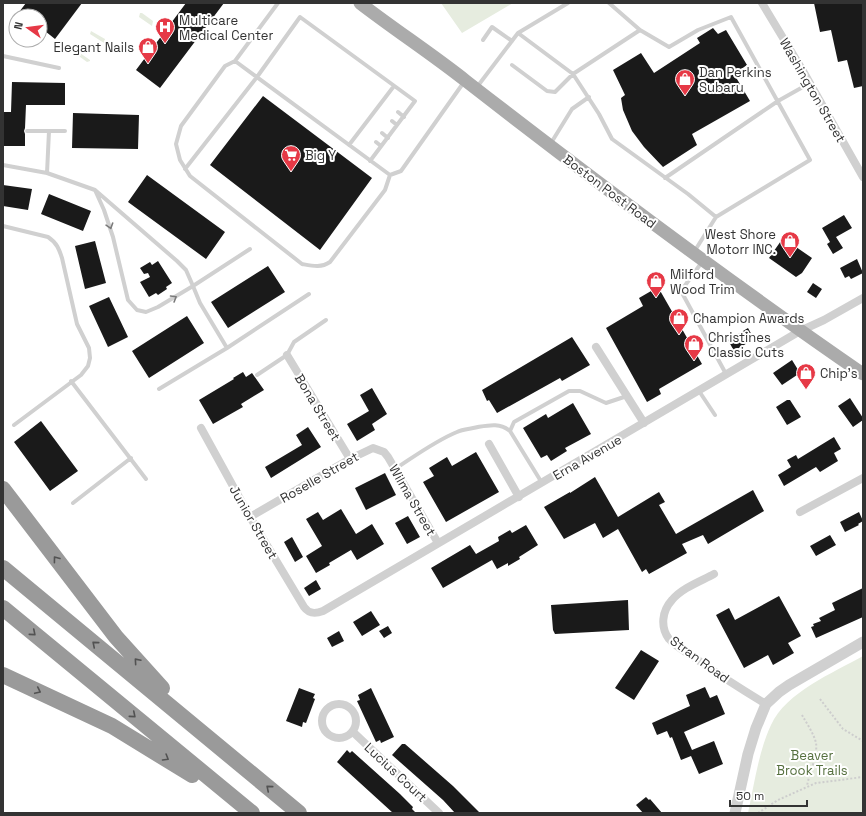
<svg xmlns="http://www.w3.org/2000/svg" width="866" height="816" viewBox="0 0 866 816" font-family="'Space Grotesk',sans-serif">
<style>
.green{fill:#e6ecdf}
.building{fill:#1a1a1a}
.lines{fill:none;stroke-linecap:round;stroke-linejoin:round}
.path{stroke:#cdcdcd;stroke-width:2;stroke-dasharray:2 2;stroke-linecap:butt}
.service{stroke:#d0d0d0;stroke-width:4}
.minor{stroke:#d0d0d0;stroke-width:8}
.tertiary{stroke:#d0d0d0;stroke-width:11}
.primary{stroke:#ababab;stroke-width:13}
.motorway{stroke:#9a9a9a;stroke-width:16}
.oneway{stroke:#7a7a7a}
.oneway2{stroke:#525252}
.labels{text-anchor:middle;stroke-width:4;stroke-linejoin:round;paint-order:stroke}
.poi-label{font-size:13px;fill:#333;stroke:#fff;text-anchor:start}
.street-label{font-size:13px;fill:#333;stroke:#fff}
.park-label{font-size:13px;fill:#56703f;stroke:#fff}
</style>
<rect width="100%" height="100%" fill="#fff"/>
<path class="green" d="M441,3H513L462,33Z
M140,13H142L153,21L152,26L139,17Z
M91,31L105,39L104,43L90,34Z
M77,51L90,60V61L87,62L76,54Z
M863,656V813H748C754,785 759,750 771,725C786,692 833,673 863,656Z"/>
<path class="building" d="M26,3H82L55,39L40,27V16H16Z
M186,3H224L160,88L136,70Z
M814,3H863V86L854,88L847,60L838,62L831,30L820,32Z
M713,28L718,34L726,30L747,65L734,74L750,101L692,134L697,145L663,167L644,147L632,131L623,110L621,98L625,95L613,70L641,53L654,73L700,43L697,38Z
M12,82L65,83V105H26L25,128L24,131L25,134V146H3V112H11Z
M263,96L372,178L320,250L210,165Z
M73,113L139,115L138,149L72,148Z
M147,175L225,232L206,259L128,202Z
M3,185L32,189L28,210L3,206Z
M49,194L91,211L83,231L41,214Z
M844,215L852,228L836,237L843,248L833,254L827,244L830,242L822,228Z
M783,238L812,258L802,273L796,277L769,258Z
M95,241L106,283L85,289L75,246Z
M857,259L863,273L851,279L849,276L845,278L840,268Z
M158,261L172,283L166,287L167,289L158,295L156,293L149,297L140,282L150,277L148,273L144,274L140,268L150,262L152,265Z
M268,266L285,292L228,328L211,302Z
M813,283L822,289L816,298L807,292Z
M658,287L702,364L659,389L661,394L647,402L606,328L643,306L639,298Z
M109,297L128,337L108,347L89,306Z
M187,316L204,343L149,378L132,351Z
M748,328L754,339L734,351L728,340Z
M572,337L590,365L562,381L560,378L497,413L489,400L487,401L482,390Z
M792,360L800,373L782,385L773,373Z
M243,372L246,377L252,373L264,390L241,404L243,407L213,424L199,400L234,379L233,378Z
M372,388L387,414L372,424L375,430L357,441L347,424L369,411L360,395Z
M850,398L863,418V420L853,427L838,406Z
M787,400H790L801,417L787,425L776,407Z
M573,403L591,434L565,448L567,451L551,461L547,455L541,458L523,428L546,414L548,418Z
M41,421L78,471L50,491L14,442Z
M308,427L321,447L271,478L265,467L302,445L296,435Z
M834,437L841,449L834,453L838,461L820,472L816,467L784,486L778,475L791,467L787,460L796,455L798,459Z
M476,452L499,492L446,522L423,482L434,476L429,468L447,457L452,466Z
M385,473L396,495L366,510L355,488Z
M595,477L618,517L659,492L665,502L659,505L676,534L753,490L764,511L708,544L703,535L682,544L687,553L649,574L646,569L642,572L618,529L603,538L595,523L564,539L544,507L570,492V493Z
M341,509L356,534L372,524L384,544L357,560L351,550L329,563L330,565L316,573L306,556L322,546L306,519L318,512L323,520Z
M859,512L863,521L858,524L859,525L845,532L840,522Z
M408,516L420,537L407,544L395,523Z
M526,525L538,545L519,557L520,559L508,566V563L497,569L492,560L443,588L431,568L470,545L476,554L499,541L498,537L510,530L512,533Z
M830,535L836,545L816,556L810,546Z
M292,537L303,557L295,562L284,542Z
M316,580L321,589L309,596L304,588Z
M863,588V617L816,638L811,627L814,626L813,624L821,621L819,618L835,610L832,603Z
M779,596L801,636L788,643L794,653L773,665L768,655L744,668L716,615L729,608L735,620Z
M628,600L629,630L555,634L553,630L551,605Z
M371,611L380,625L362,636L353,622Z
M388,626L392,633L384,638L379,631Z
M339,631L344,641L332,647L327,638Z
M641,650L659,661L634,700L615,688Z
M705,687L710,698L717,695L725,714L684,732L692,750L714,741L723,764L699,774L691,756L681,760L672,737L670,738L667,731L657,735L652,723L690,706L686,695Z
M299,688L315,694L313,698L315,699L306,723L303,722L302,727L286,721Z
M371,688L394,737L381,743L380,740L376,742L357,701L360,700L358,695Z
M402,744H405L453,786L480,813H455L443,800L392,755Z
M347,750L350,753L352,751L400,794L413,807L412,809L416,813H393L337,762Z
M646,797L649,800L650,799L662,813H643L636,805Z"/>
<g class="lines">
<path class="path" d="M820,699L843,729L863,741
M802,715C807,724 814,734 816,743C818,755 809,774 807,786
M758,813L778,800L816,783L863,777"/>
<path class="service" d="M278,3L235,61L225,66L181,126L176,144L180,160L190,176L302,264C313,266 321,268 330,262L385,190L390,175L401,171L464,82
M568,3L518,33L573,74L599,114L612,139L688,194L716,217
M609,3L640,30L669,47L698,30L731,17L810,160L716,217L694,252
M483,40L492,27L512,41
M3,56L59,68
M235,61L390,175
M512,65L547,91L555,92L573,74L640,30
M477,87L518,33
M398,112L404,117
M392,121L397,125
M27,131H49
M382,133L388,138
M376,142L381,146
M551,143L572,109L589,97
M349,145L394,86
M3,165L47,173L95,190L177,261L186,270L193,286L158,307L146,312L137,310L128,300L113,237L104,210L95,190
M185,169L257,77L300,17L415,101L370,161
M47,173L49,131H65
M665,178L778,101L810,83
M3,226L48,237C57,243 59,249 62,258L77,324L89,348L90,358L88,366L81,375L14,425
M702,262L681,291L726,374
M227,348L200,303L193,286L250,249
M257,375L287,355L294,342L326,320
M71,381L146,479
M159,389L227,348L309,294
M699,391L715,415
M510,431L514,422L569,391H580L606,403L627,396
M395,469C415,456 435,441 457,432C463,429 471,429 478,427C490,425 500,423 510,431L542,483
M73,503L131,458"/>
<path class="minor" d="M762,3L803,71L863,177
M596,347L644,423
M287,355L350,459
M201,428L250,517L304,607C309,614 315,614 323,611L800,331L824,320L863,298
M489,444L519,497
M800,512L863,478
M250,517L350,459L373,448L384,452L388,457L438,543
M714,574C701,581 682,588 672,600C662,611 660,627 669,639C675,646 684,651 692,656C716,673 741,689 766,704
M322 721a17 17 0 1 1 34 0a17 17 0 1 1-34 0Z
M353,732L439,813"/>
<path class="tertiary" d="M735,813L748,754L756,728L766,704L779,692L789,685L863,642"/>
<path class="primary" d="M360,3C395,30 432,54 466,81C596,182 728,281 863,374"/>
<path class="motorway" d="M3,489L116,637L162,688
M3,568L299,813
M3,608L252,813
M3,675L112,726L192,775"/>
</g>
<defs><path id="oneway-chevron" d="M-2-3.5L2.5 0L-2 3.5" fill="none" stroke-width="1.6" stroke-linecap="round" stroke-linejoin="round"/></defs>
<g class="oneway">
<use href="#oneway-chevron" transform="translate(110 226) rotate(72)"/>
<use href="#oneway-chevron" transform="translate(174 298) rotate(-31)"/>
</g>
<g class="oneway2">
<use href="#oneway-chevron" transform="translate(56 559) rotate(-127)"/>
<use href="#oneway-chevron" transform="translate(33 633) rotate(40)"/>
<use href="#oneway-chevron" transform="translate(95 644) rotate(-140)"/>
<use href="#oneway-chevron" transform="translate(137 661) rotate(-131)"/>
<use href="#oneway-chevron" transform="translate(38 691) rotate(25)"/>
<use href="#oneway-chevron" transform="translate(133 715) rotate(40)"/>
<use href="#oneway-chevron" transform="translate(166 758) rotate(31)"/>
<use href="#oneway-chevron" transform="translate(269 788) rotate(-140)"/>
</g>
<defs>
<symbol id="hospital-pin" viewBox="-11 -11 22 30"><path d="M0 17L-7.5 6A9.5 9.5 0 1 1 7.5 6Z" fill="#e63946" stroke="#fff"/><path d="M-5-5h3v3.5h4V-5h3V5h-3V1.5h-4V5h-3Z" fill="#fff"/></symbol>
<symbol id="shop-pin" viewBox="-11 -11 22 30"><path d="M0 17L-7.5 6A9.5 9.5 0 1 1 7.5 6Z" fill="#e63946" stroke="#fff"/><path d="M-5-2.5h2.3a2.7 3.5 0 0 1 5.4 0H5L5.5 6h-11ZM-1.5-2.5h3a1.5 2.3 0 0 0-3 0Z" fill="#fff"/></symbol>
<symbol id="supermarket-pin" viewBox="-11 -11 22 30"><path d="M0 17L-7.5 6A9.5 9.5 0 1 1 7.5 6Z" fill="#e63946" stroke="#fff"/><path d="M-6-5.5h2.5l.6 2H6L4.5 2H-2.5L-4.4-4H-6ZM-1.5 3.2a1.3 1.3 0 1 0 .1 0ZM3 3.2a1.3 1.3 0 1 0 .1 0Z" fill="#fff"/></symbol>
</defs>
<g fill-rule="evenodd">
<use href="#hospital-pin" x="154" y="16" width="22" height="30"/>
<use href="#shop-pin" x="137" y="36" width="22" height="30"/>
<use href="#shop-pin" x="674" y="68" width="22" height="30"/>
<use href="#supermarket-pin" x="280" y="144" width="22" height="30"/>
<use href="#shop-pin" x="779" y="230" width="22" height="30"/>
<use href="#shop-pin" x="645" y="270" width="22" height="30"/>
<use href="#shop-pin" x="668" y="307" width="22" height="30"/>
<use href="#shop-pin" x="683" y="333" width="22" height="30"/>
<use href="#shop-pin" x="795" y="362" width="22" height="30"/>
</g>
<g class="labels">
<g class="poi-label">
<text x="179" y="25">Multicare<tspan x="179" dy="15">Medical Center</tspan></text>
<text x="134" y="52" text-anchor="end">Elegant Nails</text>
<text x="699" y="77">Dan Perkins<tspan x="699" dy="15">Subaru</tspan></text>
<text x="305" y="160">Big Y</text>
<text x="776" y="239" text-anchor="end">West Shore<tspan x="776" dy="15">Motorr INC.</tspan></text>
<text x="670" y="279">Milford<tspan x="670" dy="15">Wood Trim</tspan></text>
<text x="693" y="323">Champion Awards</text>
<text x="708" y="342">Christines<tspan x="708" dy="15">Classic Cuts</tspan></text>
<text x="820" y="378">Chip's</text>
</g>
<g class="street-label">
<text transform="translate(813 90) rotate(60)" y="5">Washington Street</text>
<text transform="translate(610 191) rotate(37)" y="5">Boston Post Road</text>
<text transform="translate(318 407) rotate(59)" y="5">Bona Street</text>
<text transform="translate(587 457) rotate(-30)" y="5">Erna Avenue</text>
<text transform="translate(319 477) rotate(-30)" y="5">Roselle Street</text>
<text transform="translate(413 500) rotate(60)" y="5">Wilma Street</text>
<text transform="translate(254 522) rotate(60)" y="5">Junior Street</text>
<text transform="translate(700 659) rotate(36)" y="5">Stran Road</text>
<text transform="translate(396 772) rotate(43)" y="5">Lucius Court</text>
</g>
<g class="park-label">
<text x="812" y="760">Beaver<tspan x="812" dy="15">Brook Trails</tspan></text>
</g>
</g>
<rect width="866" height="816" fill="none" stroke="#333333" stroke-width="8"/>
<g transform="translate(28 28) rotate(284)"><circle r="19" fill="#ffffff" stroke="#adadad"/>
<path d="M0-3L7 15L0 10L-7 15Z" fill="#e63946"/>
<text y="-6" font-size="11" font-weight="bold" text-anchor="middle" fill="#333333">N</text>
</g>
<path d="M730 800v6h77v-6" fill="none" stroke="#333333" stroke-width="2"/>
<text x="736" y="800" font-size="12" fill="#333333" stroke="#ffffff" stroke-width="3" paint-order="stroke">50 m</text>
</svg>
